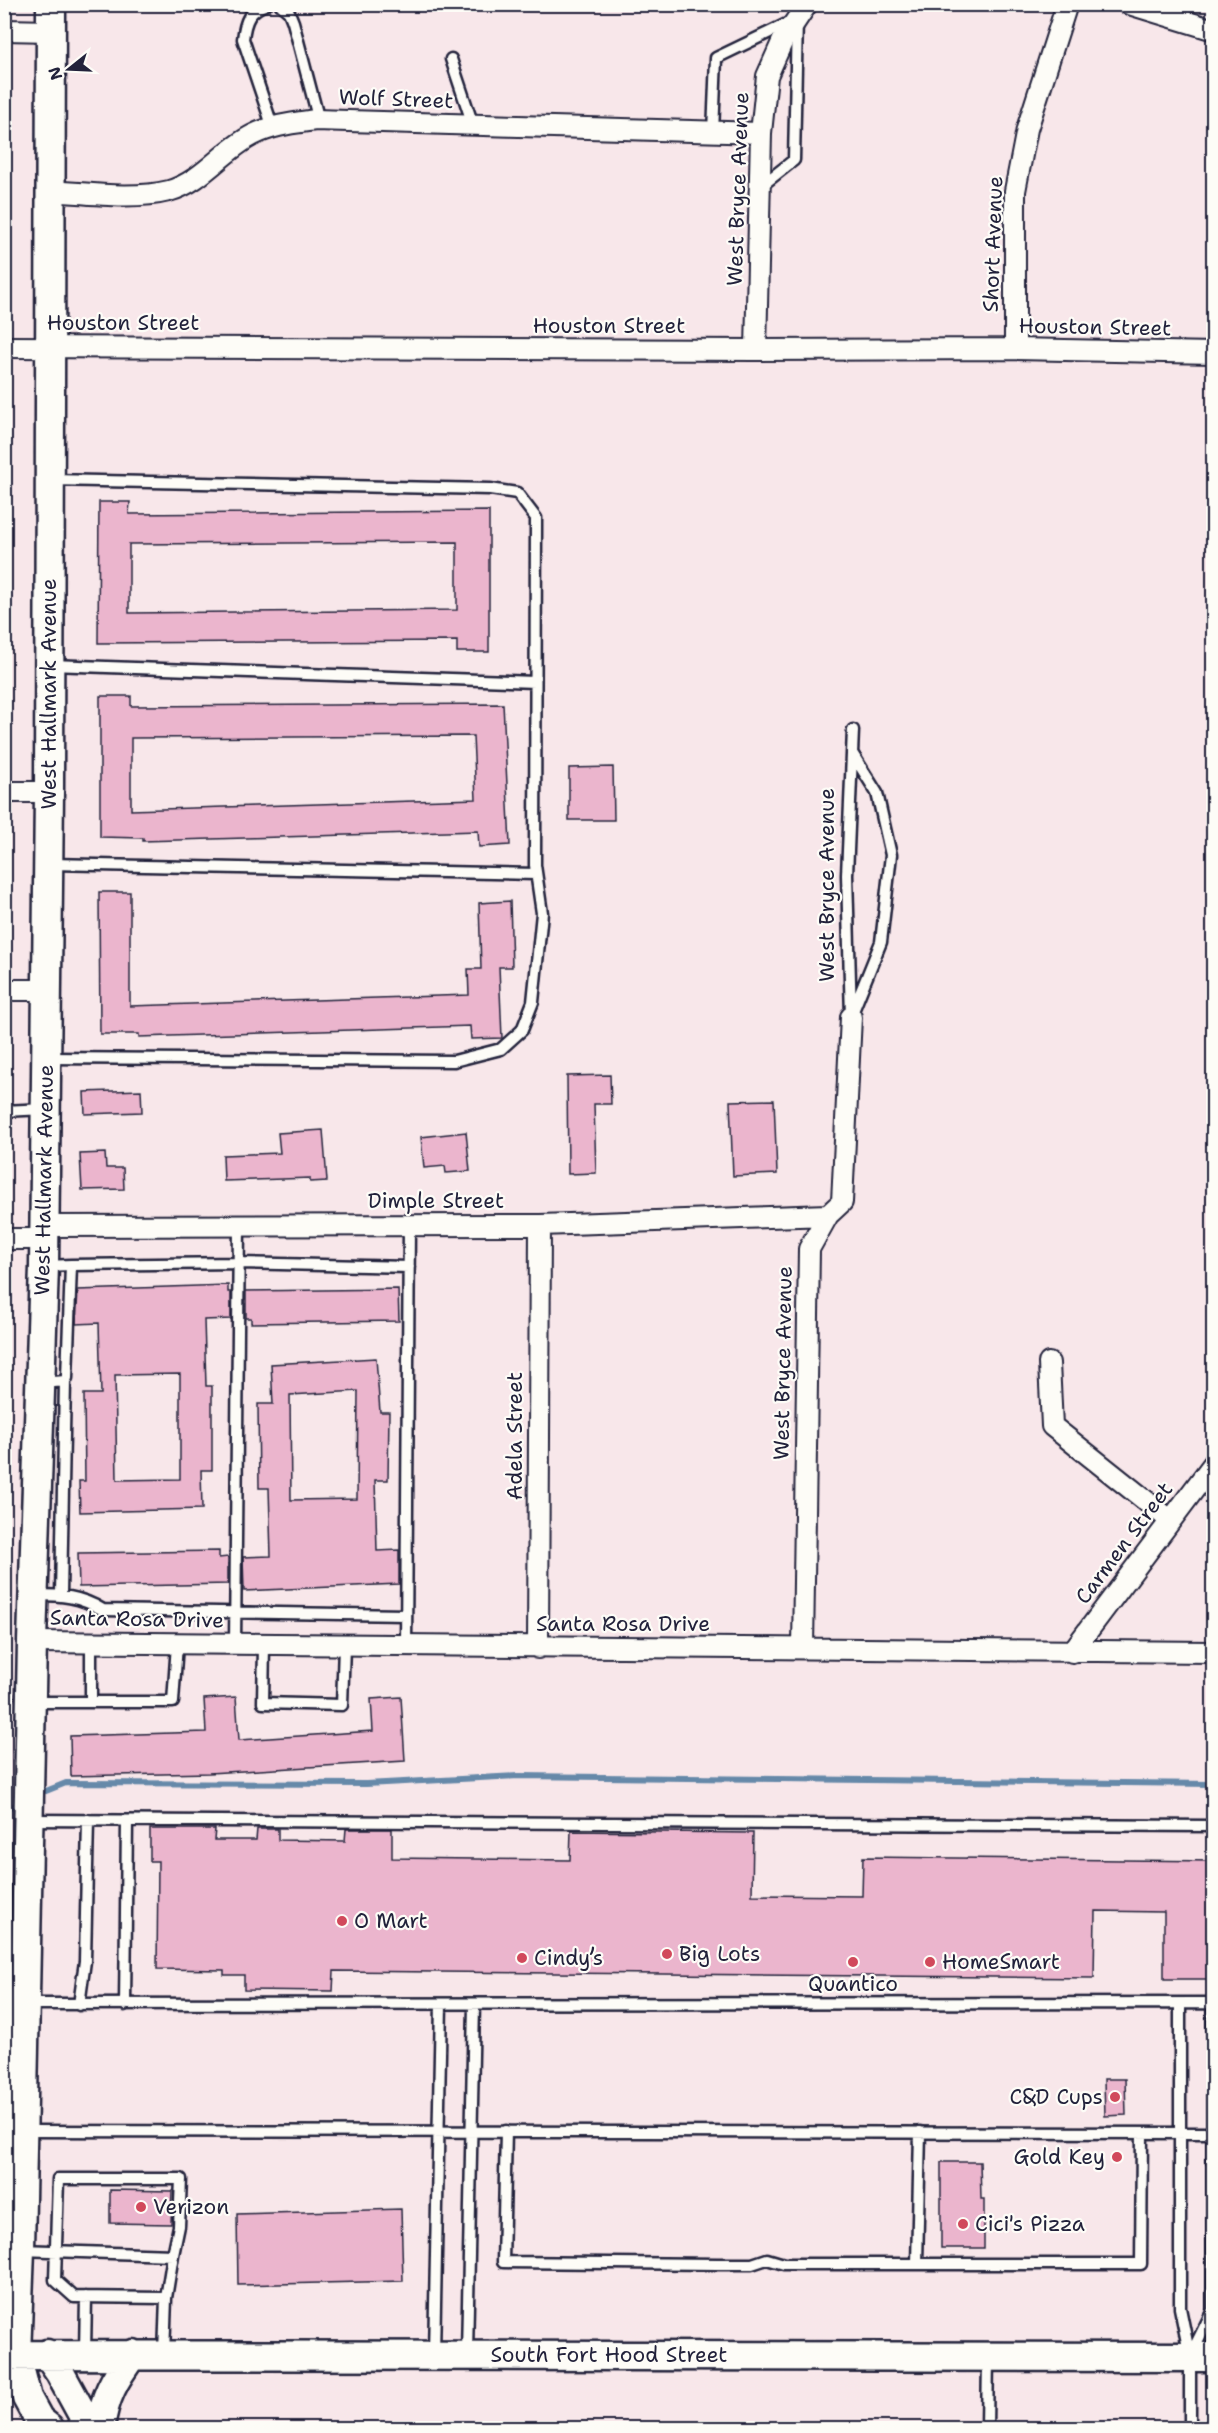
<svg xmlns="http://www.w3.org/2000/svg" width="1218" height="2433" viewBox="0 0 1218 2433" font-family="'Shantell Sans',sans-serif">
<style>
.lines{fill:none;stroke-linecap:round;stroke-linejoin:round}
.stream{stroke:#6689a9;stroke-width:6}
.building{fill:#ebb5cd;stroke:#22223b;stroke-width:1.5;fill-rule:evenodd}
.lane-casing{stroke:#22223b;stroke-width:15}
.street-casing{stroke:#22223b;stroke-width:24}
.secondary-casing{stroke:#22223b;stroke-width:33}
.lane{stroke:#fdfcf7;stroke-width:10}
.street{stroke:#fdfcf7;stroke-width:20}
.secondary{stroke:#fdfcf7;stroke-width:28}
.poi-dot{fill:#d1495b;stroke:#fdfcf7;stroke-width:2}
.labels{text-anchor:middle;stroke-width:4.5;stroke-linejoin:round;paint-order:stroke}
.street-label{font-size:21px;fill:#22223b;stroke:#fdfcf7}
.poi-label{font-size:21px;fill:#22223b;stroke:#fdfcf7;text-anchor:start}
</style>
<rect width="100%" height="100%" fill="#f8e7ea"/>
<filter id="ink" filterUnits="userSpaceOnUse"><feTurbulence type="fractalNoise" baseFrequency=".0167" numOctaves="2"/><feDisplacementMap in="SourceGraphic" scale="12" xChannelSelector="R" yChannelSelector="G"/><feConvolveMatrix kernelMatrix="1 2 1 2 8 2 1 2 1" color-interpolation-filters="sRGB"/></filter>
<g filter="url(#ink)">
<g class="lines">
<path class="stream" d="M46,1791L66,1783L366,1784L519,1776L1214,1784
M4,1809L13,1806"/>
</g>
<path class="building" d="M99,502H130L129,514L489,511V652H457V641L98,643ZM457,542V610L129,613V544Z
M100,696H131V706L503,704L510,845L479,847L478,831L143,841V838L100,837ZM473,736L476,799L131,810V738Z
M613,767L614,820H569V768Z
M99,892H130V1006L469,995L468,969H481L479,903L510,901L512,967H499L502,1038L471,1039L470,1026L139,1037V1034H100Z
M610,1075L611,1104H594L596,1173L568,1174L567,1076Z
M141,1090L142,1112L85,1114L84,1092Z
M774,1100L777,1174L733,1176L730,1101Z
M323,1130L327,1181L310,1182V1178L224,1181L223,1155L280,1153L278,1133Z
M466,1132L470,1171L446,1173L445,1166L424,1168L421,1137Z
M105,1153L106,1168H123L124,1189L82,1190L80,1154Z
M228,1285V1292H231V1319L204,1320L206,1386H212V1470H201L202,1509L80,1512L79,1481H85L84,1394H101L99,1323L76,1324L78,1290ZM180,1374V1479L117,1480L115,1375Z
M398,1289L399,1321L251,1323V1318H246V1291Z
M376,1358L380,1412H389L388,1480H375L377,1551L399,1550V1584L244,1591L243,1557L271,1556L269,1488H259L258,1404H273L271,1364ZM358,1391L357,1499L291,1500L290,1395Z
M219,1551V1558L228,1557V1584L79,1587L78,1553Z
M236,1697L239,1740L373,1731L371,1699L401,1697L405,1761L209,1773L71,1776L70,1736L206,1732L204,1699Z
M150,1829H215L214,1840H256L257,1829H278V1840L345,1841L346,1829H392V1858L570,1860L571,1831L753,1833L752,1895L862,1896L863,1857L1214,1861V1979H1164V1912L1095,1911L1094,1978L334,1971L333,1991L244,1990V1975H224V1970L157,1969L158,1861H150Z
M1104,2079H1125L1126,2115L1105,2116Z
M941,2162H980L981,2199H984V2248H941Z
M110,2190L172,2191L171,2224L110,2223Z
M401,2209L403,2281L238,2285L237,2214Z"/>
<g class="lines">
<defs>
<path id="lane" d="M267,4C249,10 245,21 243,39L273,128
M280,4L289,12L293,22L319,121
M451,59L473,125
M713,133L716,58L797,19L794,160L760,187
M50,665L535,682
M852,753L877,793L891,855L881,942L853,1011
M50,864L536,874
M851,1017L847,875L853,730
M46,1058L454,1061L501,1049L522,1030L533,1002L542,913L535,865L536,518L517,493L490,489L50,480
M4,1111L45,1109
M71,1265L239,1263L409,1267
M43,1383L65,1381L67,1378L71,1265L46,1266
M35,1595C61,1595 80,1596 103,1610L406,1615
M61,1595L65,1381
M235,1644L239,1226
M264,1645L263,1703L342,1705L344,1646
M406,1646L409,1225
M31,1702H173L177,1644
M91,1702V1643
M29,1820L1214,1826
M26,2004L1214,2003
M1180,2004V2308L1190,2357V2428
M79,2005L85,1961L88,1820
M125,2005L127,1821
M23,2131L1214,2133
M506,2131L503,2262L718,2264H752L767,2259L784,2264H1141L1142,2133
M4,2246L20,2250L173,2255L179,2226L181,2179H58L55,2280L74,2297L166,2298
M917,2264L920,2132
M85,2353L86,2297
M164,2354L166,2298L173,2255
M1191,2354L1213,2310V2003
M434,2355L441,2004
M467,2355L474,2004
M987,2428L988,2357"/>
<path id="street" d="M1129,4L1214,30
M4,30L51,31
M49,191C86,193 134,200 169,191C202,182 223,150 253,135C272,125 294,123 315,120L761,133
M4,347L756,350L1015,349L1214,353
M1015,349V191L1027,129L1067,4
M756,350L761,133L767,76L783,40L807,4
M4,792H49
M4,990H47
M44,1226L540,1225L828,1215
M4,1239H43
M1049,1363L1052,1426L1170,1520
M32,1642L1214,1652
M538,1648L540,1225
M803,1648L809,1249L828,1215L842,1202L851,1017
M1072,1652L1214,1463"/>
<path id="secondary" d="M47,2354L60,2373L90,2428
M4,2355L1214,2357
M49,2428L39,2420L27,2398L16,2355L20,2250L32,1642L44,1266L49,792L51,4
M100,2428C104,2398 114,2379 133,2354"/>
</defs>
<use href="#lane" class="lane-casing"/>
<use href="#street" class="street-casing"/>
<use href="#secondary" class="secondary-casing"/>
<use href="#lane" class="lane"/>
<use href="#street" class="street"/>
<use href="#secondary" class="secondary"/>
</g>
</g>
<g class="poi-dot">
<circle cx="342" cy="1921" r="6"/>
<circle cx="667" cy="1954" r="6"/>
<circle cx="522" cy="1958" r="6"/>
<circle cx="853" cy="1962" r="6"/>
<circle cx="930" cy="1962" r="6"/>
<circle cx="1115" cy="2097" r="6"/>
<circle cx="1117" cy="2157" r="6"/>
<circle cx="141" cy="2207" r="6"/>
<circle cx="963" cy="2224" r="6"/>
</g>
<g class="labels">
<g class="street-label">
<text transform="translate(396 99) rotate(2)" y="7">Wolf Street</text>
<text transform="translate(738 189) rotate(-88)" y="7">West Bryce Avenue</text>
<text transform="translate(993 244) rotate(-88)" y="7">Short Avenue</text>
<text x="123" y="330">Houston Street</text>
<text x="609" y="333">Houston Street</text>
<text transform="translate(1095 327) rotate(1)" y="7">Houston Street</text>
<text transform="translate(49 694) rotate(-90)" y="7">West Hallmark Avenue</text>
<text transform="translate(827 885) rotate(-90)" y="7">West Bryce Avenue</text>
<text transform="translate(44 1180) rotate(-89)" y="7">West Hallmark Avenue</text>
<text x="436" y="1208">Dimple Street</text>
<text transform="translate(783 1363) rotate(-89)" y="7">West Bryce Avenue</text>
<text transform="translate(515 1436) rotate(-90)" y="7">Adela Street</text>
<text transform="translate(1124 1543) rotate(-53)" y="7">Carmen Street</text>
<text transform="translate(137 1619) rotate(1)" y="7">Santa Rosa Drive</text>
<text x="623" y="1631">Santa Rosa Drive</text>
<text x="609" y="2362">South Fort Hood Street</text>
</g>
<g class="poi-label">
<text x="354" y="1928">O Mart</text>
<text x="679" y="1961">Big Lots</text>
<text x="534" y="1965">Cindy’s</text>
<text x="942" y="1969">HomeSmart</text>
<text x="853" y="1991" text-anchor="middle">Quantico</text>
<text x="1103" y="2104" text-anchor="end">C&amp;D Cups</text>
<text x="1105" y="2164" text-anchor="end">Gold Key</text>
<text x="153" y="2214">Verizon</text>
<text x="975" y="2231">Cici's Pizza</text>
</g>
</g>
<rect width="1218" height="2433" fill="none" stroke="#fdfcf7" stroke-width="24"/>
<rect x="12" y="12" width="1194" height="2409" fill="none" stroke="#22223b" stroke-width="2" filter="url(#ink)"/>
<g transform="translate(69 69) rotate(252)" stroke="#fdfcf7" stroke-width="4.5" paint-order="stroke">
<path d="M0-4.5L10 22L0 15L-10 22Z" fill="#22223b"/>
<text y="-9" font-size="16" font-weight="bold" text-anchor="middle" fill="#22223b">N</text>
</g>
</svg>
